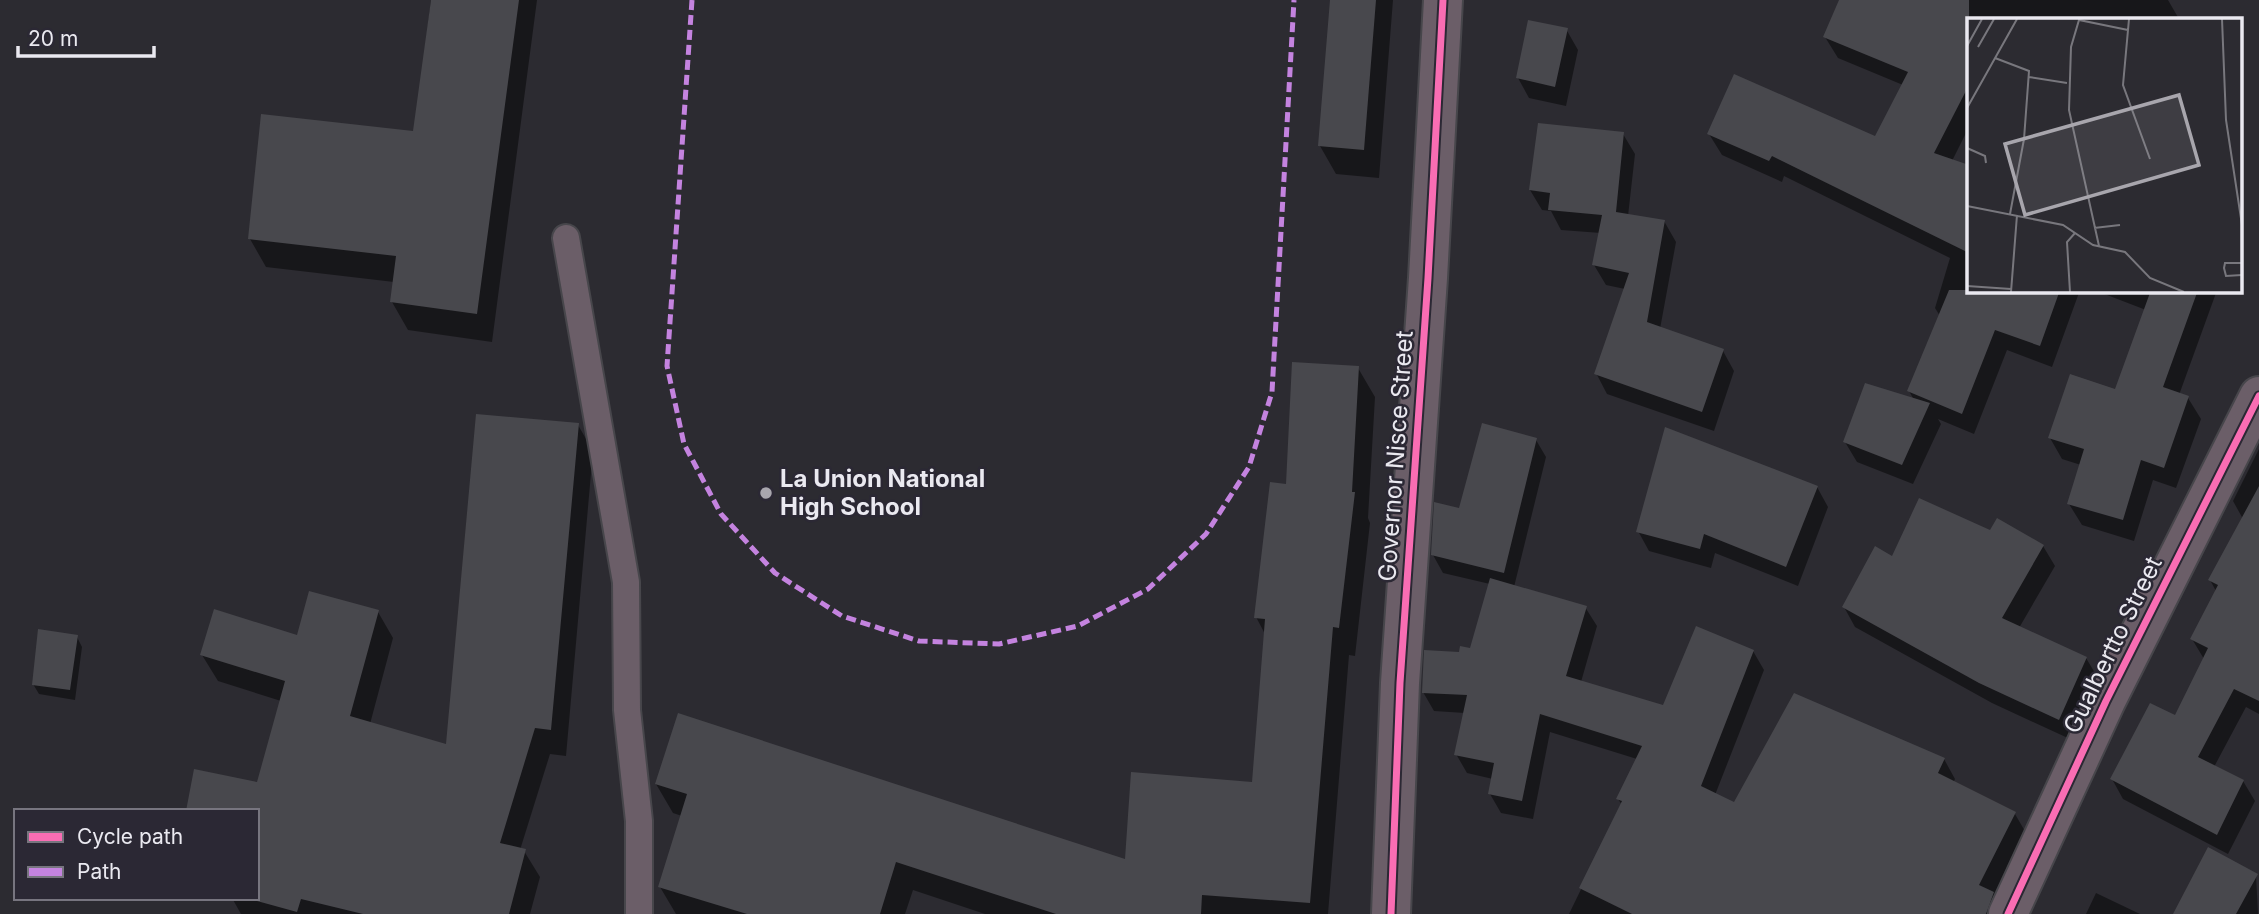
<svg xmlns="http://www.w3.org/2000/svg" width="2259" height="914" viewBox="0 0 2259 914" font-family="Inter,sans-serif">
<style>
.shadow{fill:#0007}
.building{fill:#48484d}
.lines{fill:none;stroke-linecap:round;stroke-linejoin:round}
.service-casing{stroke:#47464b;stroke-width:30}
.minor-casing{stroke:#47464b;stroke-width:42}
.service{stroke:#6b5e68;stroke-width:26}
.minor{stroke:#6b5e68;stroke-width:38}
.quiet{stroke:#c483df;stroke-width:5;stroke-dasharray:10 5;stroke-linecap:butt}
.cycleway-casing{stroke:#2b2834;stroke-width:11}
.cycleway{stroke:#f96db3;stroke-width:7}
.poi-dot{fill:#a8a6ad;stroke:#2b2834;stroke-width:2.5}
.labels{text-anchor:middle;stroke-width:5;stroke-linejoin:round;paint-order:stroke}
.street-label{font-size:24px;fill:#eae9f0;stroke:#2b2834}
.poi-label{font-size:24px;font-weight:bold;fill:#eae9f0;stroke:#2b2834;text-anchor:start}
.inset-road{fill:none;stroke:#78777d;stroke-width:2}
.view{fill:#a8a6ad;fill-opacity:0.15;stroke:#a8a6ad;stroke-width:3.5}
.inset-edge{fill:none;stroke:#eae9f0;stroke-width:3.5}
</style>
<rect width="100%" height="100%" fill="#2c2b31"/>
<path class="shadow" d="M431,0H537L492,342L408,330L392,302L394,282L266,267L250,239L415,133Z
M1332,0H1393L1379,178L1336,174L1320,146Z
M1841,0H2168L2179,19H1968V129L1952,161L1968,167V290H2080L2052,367L2007,350L1974,434L1938,419L1941,424L1913,484L1857,462L1845,442L1914,400L1909,391L1940,316L1935,308L1950,258L1784,176L1782,182L1722,155L1709,134L1876,139L1903,85L1838,58L1825,37Z
M1566,29L1578,50L1566,106L1529,98L1518,78Z
M1623,134L1635,154L1628,216L1664,221L1676,242L1660,329L1723,351L1734,371L1714,431L1607,394L1596,373L1625,289L1606,285L1594,265L1601,233L1561,230L1551,211L1542,210L1530,190Z
M2094,290H2214L2216,293L2179,395L2188,398L2201,419L2176,488L2153,480L2134,541L2082,525L2069,504L2081,465L2062,459L2050,438L2116,392L2146,310Z
M1358,368L1375,397L1368,518L1370,523L1355,656L1349,655L1328,914H985L913,890L905,914H676L660,887L682,816L673,813L656,784L1127,861L1254,783L1265,634L1256,617L1288,486Z
M578,425L593,451L566,756L550,754L520,850L524,851L540,877L530,914H241L232,898H257L259,784L281,701L218,681L202,655L299,637L378,612L393,638L370,724L448,746Z
M1536,440L1546,457L1514,587L1585,607L1597,626L1581,682L1664,707L1753,651L1764,670L1715,795L1735,804L1944,759L1955,779L1953,783L2015,814L2026,833L1994,896L2004,914H1569L1622,805L1618,799L1637,759L1550,732L1533,819L1501,813L1490,794L1493,779L1467,773L1456,754L1465,713L1434,711L1423,692L1461,654L1472,650L1490,584L1443,573L1433,555L1461,510Z
M2259,449V714L2246,707L2214,767L2243,781L2255,801L2228,854L2123,799L2112,779L2175,718L2204,659L2192,639L2216,591L2210,580L2243,519L2233,501Z
M1817,487L1828,507L1798,586L1715,553L1711,568L1649,551L1638,531Z
M1991,532L2043,546L2055,566L2019,628L2086,658L2098,678L2070,739L1992,703L1855,627L1844,607L1893,559Z
M77,637L82,647L75,700L39,694L33,684Z
M2256,875L2258,914H2178Z
M2096,893L2140,914H2086Z"/>
<path class="building" d="M431,0H519L477,314L390,302L396,256L248,239L261,114L413,131Z
M1330,0H1376L1364,150L1318,146Z
M1839,0H1969V85L1934,153L1969,165V253L1772,156L1769,161L1707,134L1734,74L1875,136L1908,72L1823,37Z
M1528,20L1568,28L1555,87L1516,78Z
M1538,123L1624,132L1616,212L1665,220L1647,322L1724,349L1702,412L1594,374L1629,273L1592,265L1602,215L1548,210L1550,193L1529,190Z
M1949,290H2060L2040,346L1995,330L1962,414L1907,391Z
M2151,290H2198L2163,387L2189,396L2164,468L2141,460L2123,520L2067,504L2084,449L2048,438L2070,374L2115,389Z
M1292,362L1359,366L1352,492H1355L1339,628L1333,627L1310,903L1202,895L1201,914H1056L896,862L880,914H747L658,887L687,794L655,784L678,713L1125,859L1131,772L1252,782L1265,619L1254,618L1270,482L1286,484Z
M1865,383L1930,403L1902,465L1843,442Z
M476,414L579,423L551,730L535,728L500,843L526,849L509,914H363L301,899L297,912L257,901V811H186L194,769L257,782L285,681L200,655L214,609L297,635L309,591L379,610L350,716L446,744Z
M1482,423L1537,438L1504,573L1431,555L1434,502L1459,508Z
M1665,427L1818,486L1786,567L1704,534L1700,549L1636,532Z
M2259,486V701L2234,689L2198,757L2244,780L2217,835L2110,779L2150,703L2175,715L2208,648L2190,639L2218,585L2208,580Z
M1919,498L1990,530L1997,518L2044,545L2002,618L2087,657L2059,720L1979,683L1842,607L1875,546L1892,556Z
M1490,578L1587,606L1566,676L1663,705L1696,626L1754,650L1701,786L1734,802L1794,693L1945,758L1938,773L2016,812L1979,885L1994,892L1986,914H1632L1579,888L1622,801L1616,799L1642,746L1540,714L1522,801L1488,794L1494,763L1454,755L1467,695L1422,693L1424,650L1459,652L1460,646L1470,648Z
M38,629L78,635L70,690L32,685Z
M2208,847L2258,874L2236,914H2173Z"/>
<g class="lines">
<defs>
<path id="service" d="M566,238L626,582L627,710L639,821V914"/>
<path id="minor" d="M1391,914L1400,683L1428,278L1443,0
M2008,914L2106,701L2259,396"/>
</defs>
<use href="#service" class="service-casing"/>
<use href="#minor" class="minor-casing"/>
<use href="#service" class="service"/>
<use href="#minor" class="minor"/>
<path class="quiet" d="M692,0L667,366L684,444L721,514L775,573L842,616L919,641L999,644L1078,626L1148,589L1206,534L1249,467L1272,392L1294,0"/>
<defs>
<path id="cycleway" d="M1391,914L1400,683L1428,278L1443,0
M2008,914L2106,701L2259,396"/>
</defs>
<use href="#cycleway" class="cycleway-casing"/>
<use href="#cycleway" class="cycleway"/>
</g>
<circle class="poi-dot" cx="766" cy="493" r="7"/>
<g class="labels">
<g class="street-label">
<text transform="translate(1396 456) rotate(-86)" y="8">Governor Nisce Street</text>
<text transform="translate(2113 645) rotate(-64)" y="8">Gualbertto Street</text>
</g>
<g class="poi-label">
<text x="780" y="487">La Union National<tspan x="780" dy="28">High School</tspan></text>
</g>
</g>
<g transform="translate(1967 18)">
<rect width="275" height="275" fill="#2c2b31"/>
<path class="inset-road" d="M162,1L156,67L183,141M255,1L259,102L275,207M0,28L15,1M11,29L27,1M28,40L62,53L57,121L43,196M62,59L100,65M0,90L50,1M0,130L18,138L19,145M0,188L96,207L126,227L158,234L183,260L217,274M127,210L153,207M132,228L102,92L104,29L112,2L161,12M275,245H258L257,250L259,258L275,257M0,268L44,271M44,274L50,197M103,274L100,224L108,215"/>
<path class="view" d="M212,77L232,147L58,197L38,126Z"/>
<rect width="275" height="275" class="inset-edge"/>
</g>
<rect x="14" y="809" width="245" height="91" fill="#2b2834" stroke="#77757f" stroke-width="2"/>
<rect x="28" y="832" width="35" height="10" fill="#f96db3" stroke="#77757f" stroke-width="2"/>
<text x="77" y="844" font-size="21" fill="#eae9f0">Cycle path</text>
<rect x="28" y="867" width="35" height="10" fill="#c483df" stroke="#77757f" stroke-width="2"/>
<text x="77" y="879" font-size="21" fill="#eae9f0">Path</text>
<path d="M18 46v10h136v-10" fill="none" stroke="#eae9f0" stroke-width="3.5"/>
<text x="28" y="46" font-size="21" fill="#eae9f0" stroke="#2b2834" stroke-width="5" paint-order="stroke">20 m</text>
</svg>
